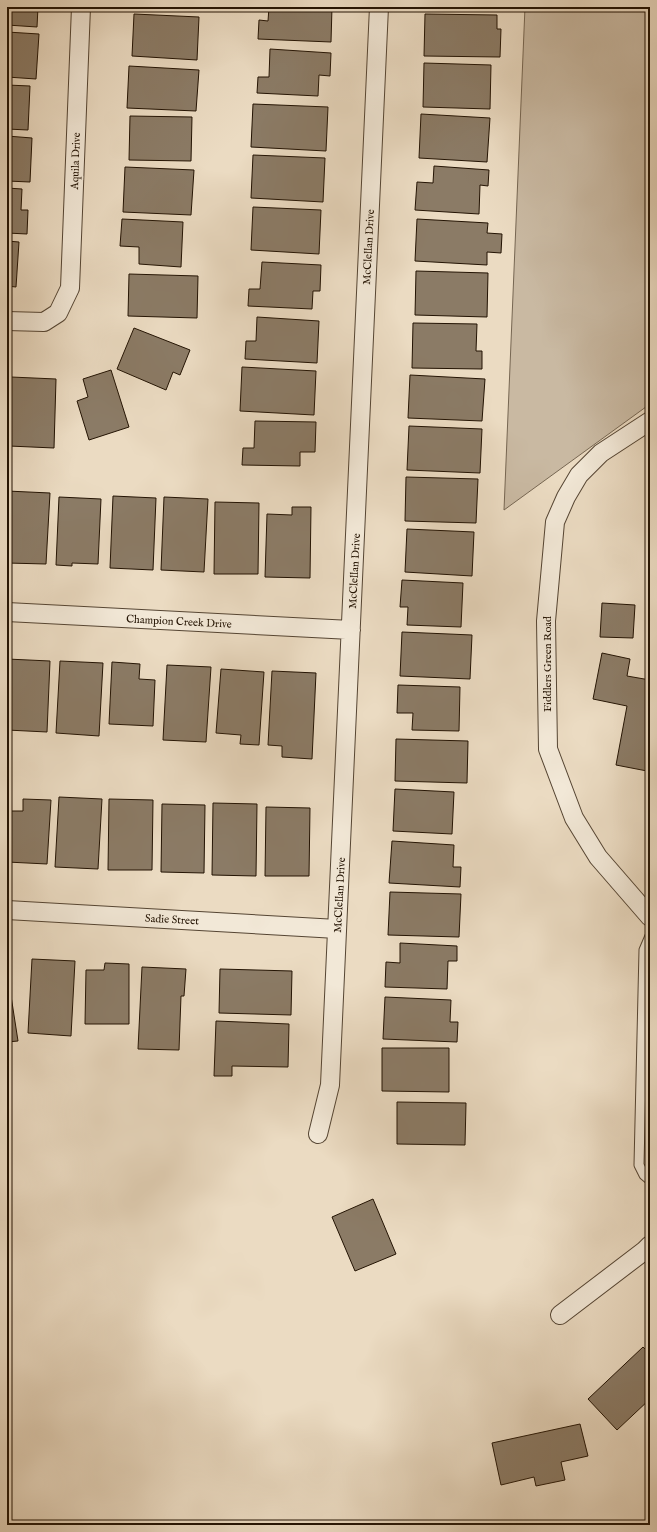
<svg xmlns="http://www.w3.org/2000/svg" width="657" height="1532" viewBox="0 0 657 1532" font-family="'IM FELL English',serif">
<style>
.green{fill:#c9b9a2;stroke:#766652}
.building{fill:#8b7b66;stroke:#231303}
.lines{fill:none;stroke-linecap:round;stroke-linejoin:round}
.lane-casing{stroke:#554533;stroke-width:11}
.street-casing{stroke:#554533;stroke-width:20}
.lane{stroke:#f2e8d7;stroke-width:9}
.street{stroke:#f2e8d7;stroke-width:18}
.labels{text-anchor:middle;stroke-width:3.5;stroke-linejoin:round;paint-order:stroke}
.street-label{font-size:11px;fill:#231303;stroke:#f2e8d7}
</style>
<rect width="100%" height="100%" fill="#ebdbc2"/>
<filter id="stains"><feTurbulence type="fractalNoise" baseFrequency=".005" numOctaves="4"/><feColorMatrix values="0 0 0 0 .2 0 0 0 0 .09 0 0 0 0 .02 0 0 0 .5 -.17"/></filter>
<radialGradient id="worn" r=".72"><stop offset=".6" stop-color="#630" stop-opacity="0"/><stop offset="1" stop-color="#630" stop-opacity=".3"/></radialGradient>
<path class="green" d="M525,7H650V404L504,510Z"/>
<path class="building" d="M7,7H38L37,27L7,25Z
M269,7H332L331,42L258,39L259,20L268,21Z
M134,14L199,17L197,60L132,56Z
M425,14L497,15V29H501L500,57L424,56Z
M7,32L39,34L36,79L7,77Z
M270,49L331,53L330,76L319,75L318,96L257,93L258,77H269Z
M424,63L491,65L490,109L423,107Z
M129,66L199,70L196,111L127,108Z
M7,85L30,86L28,130L7,129Z
M253,104L328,107L326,151L251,147Z
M421,114L490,118L487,162L419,158Z
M130,116L192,117L191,161L129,160Z
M7,136L32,138L30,182L7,181Z
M253,155L325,158L323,202L251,198Z
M434,166L489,170L488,186L480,185L479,214L415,210L417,182L433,183Z
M125,167L194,170L191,215L123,212Z
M7,188L22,189L21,210H28L27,234L7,233Z
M253,207L321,210L319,254L251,250Z
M122,219L183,222L181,267L139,264V247L120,246Z
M417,219L488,223L487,233L502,234L501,253L487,252V265L415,261Z
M7,241L19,242L16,287L7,286Z
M262,262L321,265L320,291H313L312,309L248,306L249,289H260Z
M416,271L488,273L487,317L415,315Z
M129,274L198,276L197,318L128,316Z
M257,317L319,321L317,363L245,359L246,341H256Z
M413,323L477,324L476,351H482V369L412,368Z
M134,328L190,350L180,375L173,372L166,390L117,369Z
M242,367L316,371L314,415L240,411Z
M111,370L129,427L89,440L77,401L88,397L83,379Z
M410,375L485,379L482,421L408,418Z
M11,377L56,379L54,448L9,446Z
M255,421L316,422L315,452H300V466L242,465L243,448H254Z
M409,426L482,429L480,473L407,470Z
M406,477L478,479L476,523L405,521Z
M7,491L50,493L46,564L7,563Z
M113,496L156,498L153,570L110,568Z
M59,497L101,499L98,564L72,563V566L56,565Z
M164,497L208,499L204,572L161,570Z
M215,502L259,503L258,574H214Z
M292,507H311L310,578L265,577L267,514L292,515Z
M407,529L474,532L472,576L405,572Z
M402,580L463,583L461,627L407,625L408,607H400Z
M602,603L635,605L633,638L600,637Z
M402,632L472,635L470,679L400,676Z
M602,653L630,659L627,676L650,680V756L647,771L616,765L627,706L593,699Z
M7,659L50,661L47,732L7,730Z
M60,661L103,663L99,736L56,733Z
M112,662L140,664L139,679L155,680L153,726L109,724Z
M167,665L211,667L206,742L163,740Z
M221,669L264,672L259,745L240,744L241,735L216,733Z
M272,671L316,673L312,759L282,757V746L268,745Z
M398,685L460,687L459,731L412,730L413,713H397Z
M396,739L468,741L467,783L395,781Z
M395,789L454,792L452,834L393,831Z
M59,797L102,799L98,869L55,867Z
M23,799L51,800L47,864L7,862V811H23Z
M109,799L153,800L152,870H108Z
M213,803L257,804L256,876L212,875Z
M162,804L205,805L204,873L161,872Z
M266,807L310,808L309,876H265Z
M392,841L454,845L453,867H461L460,887L389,883Z
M390,892L461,894L459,937L388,935Z
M400,943L457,946V961H448L447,989L385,987L386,962L400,963Z
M32,959L75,961L71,1036L28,1033Z
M105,963L129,964V1024H85L86,970H104Z
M142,967L186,969L184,996H181L179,1050L138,1049Z
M220,969L292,971L291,1015L219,1013Z
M7,970L18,1041L7,1042Z
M385,997L451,1000L450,1022H458L457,1042L383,1039Z
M216,1021L289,1024L288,1067L232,1066V1076H214Z
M382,1048H449V1092L382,1091Z
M397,1102L466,1103L465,1145L397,1144Z
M373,1199L396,1254L355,1271L332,1217Z
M643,1347L650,1354V1399L617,1430L588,1399Z
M580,1424L588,1456L561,1462L565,1480L536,1486L534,1477L501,1485L492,1443Z"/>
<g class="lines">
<defs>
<path id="lane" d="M650,936L644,950L639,1165L644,1175L650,1180"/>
<path id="street" d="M7,321L44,322L58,313L70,288L81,7
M650,421L601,453L579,475L566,497L555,522L546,621L548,749L574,818L598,857L650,917
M7,612L351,630
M7,910L337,929
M318,1134L330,1085L379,7
M560,1315L644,1251L650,1245"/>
</defs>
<use href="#lane" class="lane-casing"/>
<use href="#street" class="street-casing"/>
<use href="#lane" class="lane"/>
<use href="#street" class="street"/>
</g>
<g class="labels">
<g class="street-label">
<text transform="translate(75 161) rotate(-88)" y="4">Aquila Drive</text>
<text transform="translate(368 247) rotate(-87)" y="4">McClellan Drive</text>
<text transform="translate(354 571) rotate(-87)" y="4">McClellan Drive</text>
<text transform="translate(179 621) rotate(3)" y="4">Champion Creek Drive</text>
<text transform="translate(547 664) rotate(-90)" y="4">Fiddlers Green Road</text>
<text transform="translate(339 895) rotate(-87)" y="4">McClellan Drive</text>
<text transform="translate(172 919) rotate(3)" y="4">Sadie Street</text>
</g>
</g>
<rect width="657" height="1532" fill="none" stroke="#ebdbc2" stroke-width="24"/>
<rect x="8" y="8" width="641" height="1516" fill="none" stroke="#231303" stroke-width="2"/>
<rect x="12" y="12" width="633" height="1508" fill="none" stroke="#231303"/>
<rect width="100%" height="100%" filter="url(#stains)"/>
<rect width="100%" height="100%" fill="url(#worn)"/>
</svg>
